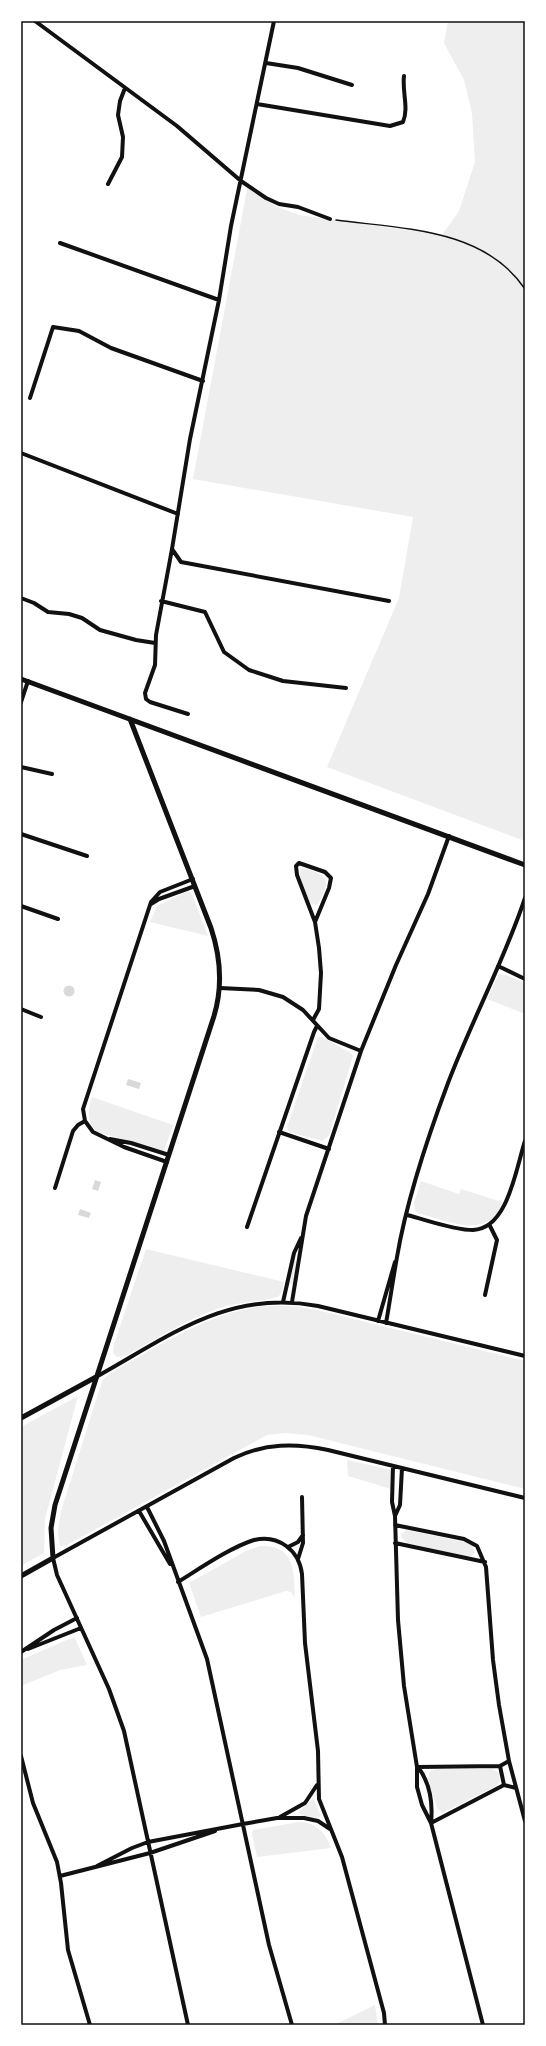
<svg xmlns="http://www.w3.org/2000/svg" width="546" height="2046" viewBox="0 0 546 2046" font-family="'Space Grotesk',sans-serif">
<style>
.green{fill:#eee}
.water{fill:#d9d9d9}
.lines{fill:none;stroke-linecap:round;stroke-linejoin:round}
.path{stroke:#111;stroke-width:1.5}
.minor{stroke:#111;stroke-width:4}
.tertiary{stroke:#111;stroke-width:5}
.neatline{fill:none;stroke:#111;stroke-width:1.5}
</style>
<rect width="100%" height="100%" fill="#fff"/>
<path class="green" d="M448,21H525V841L327,767L399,598L413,517L193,479L248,184L275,206L299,215L442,235L459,211L475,162L472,113L464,80L444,43Z
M304,868C317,873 332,875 324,891C322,896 320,902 317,905L311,904C307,895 297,878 301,869Z
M188,891L192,894L208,936L150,922L157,906Z
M499,974L506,975L525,983V1014L487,999Z
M318,1037H322L351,1053L353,1056L329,1136L322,1141L289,1132L287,1127Z
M92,1097L173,1125L164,1151L97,1132C86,1121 88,1111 92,1097Z
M421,1181L459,1194L461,1189L502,1202C489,1241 449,1221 420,1214L415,1211L414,1203Z
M146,1249L284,1282L282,1292L278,1297C258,1302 237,1302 217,1309C185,1320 156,1339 127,1355L117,1357L113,1353L114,1344Z
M294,1261L297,1262L293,1285L290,1284Z
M266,1306H294L321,1311L525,1361V1489L308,1435L285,1433L267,1435L67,1545L60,1546L58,1532L61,1511L102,1381L109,1374C159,1346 208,1312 266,1306Z
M78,1396L45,1519L44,1553L21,1566V1427Z
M347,1460L392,1470L391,1489L348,1476Z
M406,1530L465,1542L472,1545L475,1552L472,1556H464L407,1543L401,1537V1534Z
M260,1546C295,1544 294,1572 295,1598L291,1592L286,1591L201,1617L189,1583L246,1551Z
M75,1638L87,1665L60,1670L21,1686V1660L69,1639Z
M437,1769H493L499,1773L500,1782L496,1786L442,1813L437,1808L428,1779L430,1771Z
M313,1798L321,1816L318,1818L300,1815L299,1812Z
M299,1822C316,1822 326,1833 331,1848L257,1857L252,1834L253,1830Z
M375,2005L378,2025H334Z"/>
<path class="water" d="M63.5 991a5.5 5.5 0 1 1 11 0a5.5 5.5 0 1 1-11 0Z
M128,1079L141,1083L139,1089L126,1085Z
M95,1180L101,1182L98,1191L92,1189Z
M80,1209L91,1213L89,1218L78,1215Z"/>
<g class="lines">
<path class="path" d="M336,220C402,229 484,228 525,289"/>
<path class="minor" d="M35,21L177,126L241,181L266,198L279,204L298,207L330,219
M266,63L298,68L352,85
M257,104L390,126L403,122C409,108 402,92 404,76
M108,184L122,157L123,137L118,115L120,101L125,88
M60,243L219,300
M30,398L53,327L79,331L111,348L203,381
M21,453L178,514
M172,549L181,562L389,601
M21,598L34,603L48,612L69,614L82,618L100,630L136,640L155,643
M161,601L205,612L224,652L249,670L283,681L346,688
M21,702L28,681
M188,714L150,702L146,699L145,693L155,665L156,635L172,549L190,439L219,300L231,226L274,21
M21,767L52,774
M21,834L87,856
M151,904L159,899L195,886
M21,906L58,919
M498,966L525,979
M220,988L259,990L283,997L303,1010L329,1038L361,1051
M21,1009L41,1017
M313,1020L319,1009L321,973L319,948L315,922L297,875L296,866L299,863L325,872L331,878L329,888L315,922
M279,1132L329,1149
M110,1139L131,1143L169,1155
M167,1162L124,1147L93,1132L85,1121L83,1109L151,902L160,892L193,879
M55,1188L73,1131L78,1125L85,1121
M407,1215C427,1220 453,1230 473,1230C508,1229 516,1168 525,1141
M247,1227L314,1032L317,1026
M485,1295L497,1240L490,1226
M283,1302L294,1253L301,1238
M292,1302L306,1216L361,1051L396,965L428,894L449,836
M378,1321L395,1262
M386,1323C390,1301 393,1279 397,1257C407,1198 427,1139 448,1083C472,1020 504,961 525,898
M96,1377C170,1336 228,1289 318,1306L525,1356
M393,1466L392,1502L395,1516L398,1620L404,1686L417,1767V1787L422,1805L431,1823L483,2025
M147,1507L164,1541L207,1659L269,1945L292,2025
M139,1511L170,1564
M395,1516L400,1505L402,1468
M395,1525L464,1539L477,1546L486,1567L493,1660L499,1705L509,1761L525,1821
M395,1543L485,1562
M288,1547L298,1542L303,1535
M298,1559L303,1543L302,1497
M178,1582C199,1569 231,1547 254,1540C278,1534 299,1550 302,1574L305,1643L318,1751L319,1799L342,1857L384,2013L385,2025
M28,1649L81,1628
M21,1652L54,1630L77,1618
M21,1756L33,1803L57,1862L61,1883L68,1950L90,2025
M500,1766L504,1785
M417,1767L500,1766L509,1761
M418,1767C430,1783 433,1803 431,1823
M280,1817L305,1803L317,1785
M431,1823L504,1785L516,1788
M97,1866L132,1848L148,1842L243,1824L277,1818H304L318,1821L330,1829
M60,1876L150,1853L215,1831
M188,2025L124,1731L109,1689L57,1575L53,1558L234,1458C265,1443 295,1443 328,1450L525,1498"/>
<path class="tertiary" d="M21,679L525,865
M21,1418L96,1377
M21,1576L53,1558L51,1528L55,1505L214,1016C223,986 221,958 211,928L130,719"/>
</g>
<rect width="546" height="2046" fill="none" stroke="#ffffff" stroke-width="44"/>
<rect x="22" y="22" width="502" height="2002" class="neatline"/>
</svg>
